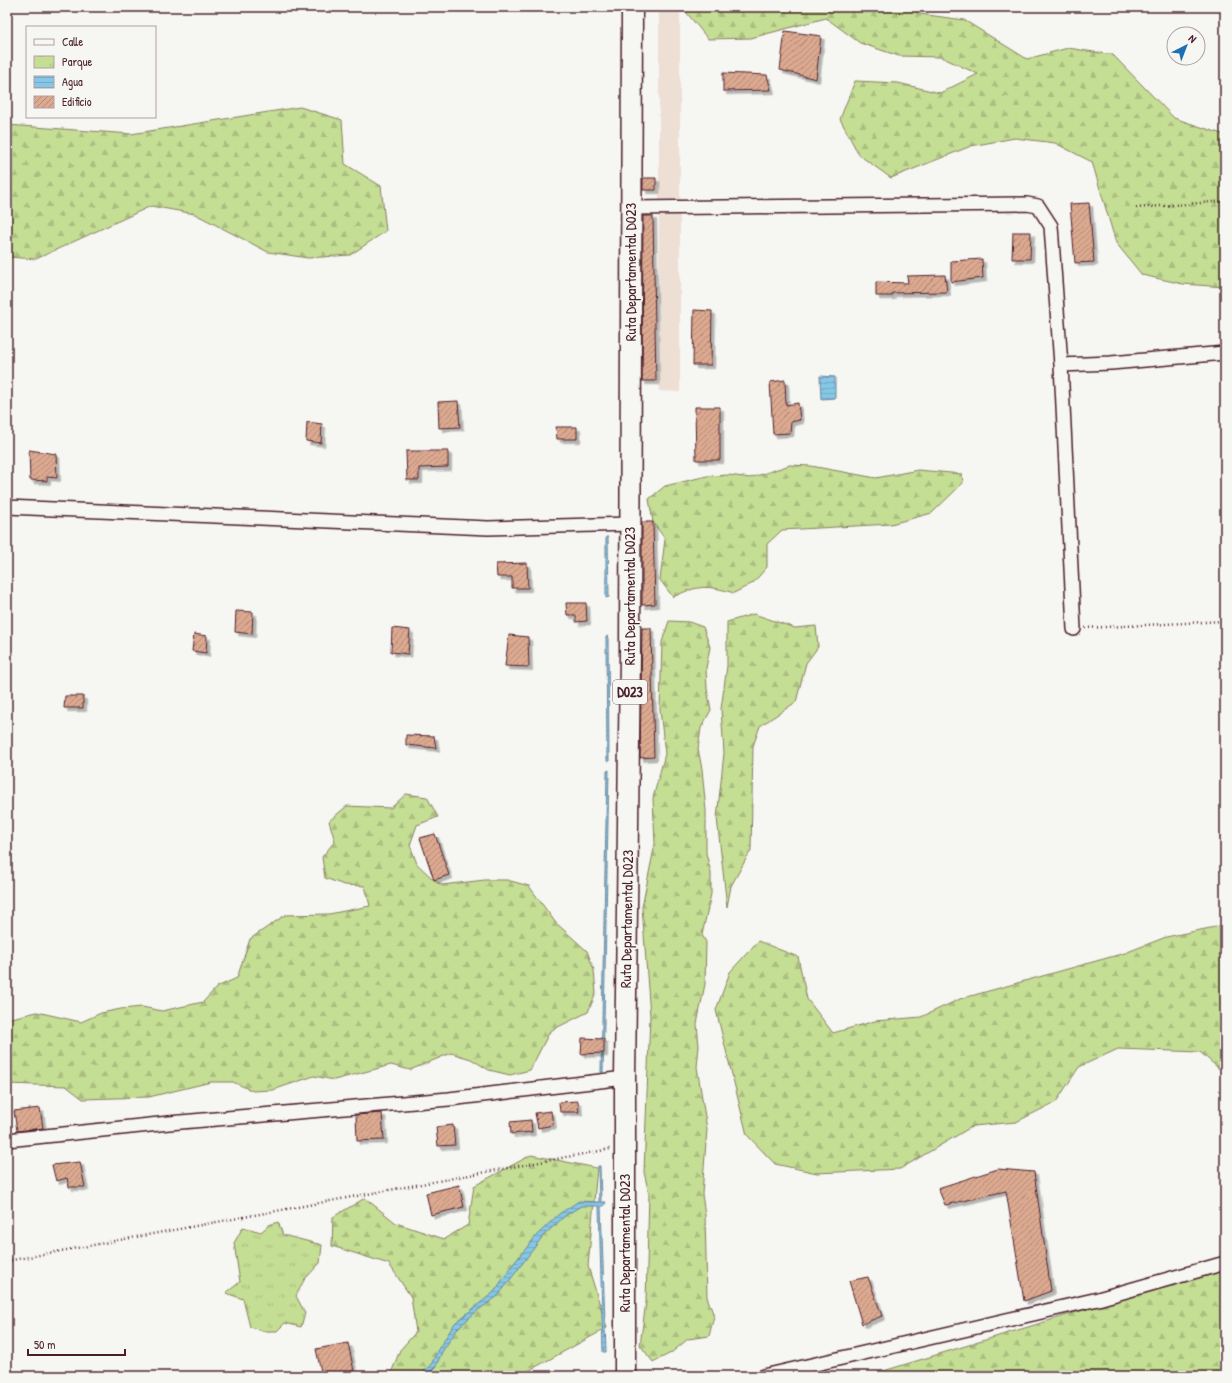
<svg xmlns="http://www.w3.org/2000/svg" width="1232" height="1383" viewBox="0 0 1232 1383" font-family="'Patrick Hand',sans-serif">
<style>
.built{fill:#eedfd5}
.forest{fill:url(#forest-firs);stroke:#877e60}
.park{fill:url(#park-tufts);stroke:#877e60}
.water{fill:url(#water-rules);stroke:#6d849b}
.building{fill:url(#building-hatch);stroke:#4a1f2b;filter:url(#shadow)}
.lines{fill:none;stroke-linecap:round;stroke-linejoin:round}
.street-casing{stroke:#4a1f2b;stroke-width:16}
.primary-casing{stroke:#4a1f2b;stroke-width:23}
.path{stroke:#4a1f2b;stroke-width:2.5;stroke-dasharray:1 3;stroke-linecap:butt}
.street{stroke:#f6f6f2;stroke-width:13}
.primary{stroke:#f6f6f2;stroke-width:20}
.labels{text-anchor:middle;stroke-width:4;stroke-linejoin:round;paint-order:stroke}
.shield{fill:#f6f6f2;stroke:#7e6067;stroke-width:1}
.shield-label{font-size:14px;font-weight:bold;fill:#4a1f2b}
.street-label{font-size:15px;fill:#4a1f2b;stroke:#f6f6f2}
</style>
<defs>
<pattern id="forest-firs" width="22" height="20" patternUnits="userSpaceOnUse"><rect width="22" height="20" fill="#c4de94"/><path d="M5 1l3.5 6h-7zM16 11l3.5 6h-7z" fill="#aabe80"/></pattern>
<pattern id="park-tufts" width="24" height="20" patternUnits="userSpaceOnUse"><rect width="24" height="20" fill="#c4de94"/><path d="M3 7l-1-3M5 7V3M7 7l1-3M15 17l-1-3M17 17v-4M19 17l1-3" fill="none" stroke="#aabe80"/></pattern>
<pattern id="water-rules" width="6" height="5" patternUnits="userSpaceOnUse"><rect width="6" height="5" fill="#85c7e6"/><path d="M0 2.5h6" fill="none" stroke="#74aac5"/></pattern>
<pattern id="building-hatch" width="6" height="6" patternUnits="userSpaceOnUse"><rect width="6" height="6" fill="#dca990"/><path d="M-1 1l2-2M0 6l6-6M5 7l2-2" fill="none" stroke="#b48976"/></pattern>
<filter id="shadow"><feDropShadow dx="3.5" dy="3.5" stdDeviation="0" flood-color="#0004"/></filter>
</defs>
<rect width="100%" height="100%" fill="#f6f6f2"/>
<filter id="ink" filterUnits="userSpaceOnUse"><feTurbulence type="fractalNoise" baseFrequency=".025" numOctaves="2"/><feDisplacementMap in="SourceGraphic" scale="8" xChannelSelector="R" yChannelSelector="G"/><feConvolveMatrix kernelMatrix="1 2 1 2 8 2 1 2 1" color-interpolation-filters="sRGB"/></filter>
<g filter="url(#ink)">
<path class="built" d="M659,7H680V392L659,391Z"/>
<path class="forest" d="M682,7H909L920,14L964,20L1027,59L1068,48L1113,55L1174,118L1225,135V287L1183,284L1142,275L1116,243L1092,162L1055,143L1015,138L971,146L891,178L859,155L840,119L855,81L898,83L940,93L978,74L941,57L899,56L860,43L826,18L751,38L708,39Z
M300,107L342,120L345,164L381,186L386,231L350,255L308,258L268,252L195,214L151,206L36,259L7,257V125L131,134Z
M790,465L811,466L876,478L918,470L962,474L963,483L932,513L891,524L782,530L767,544V567L753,583L734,593C707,585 698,585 673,597L660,580L665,539L653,522L649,499L665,486L707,476L729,475L750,478Z
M754,614L795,628L816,626L818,647L806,663L796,702L760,726L753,746L751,850L731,886L727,907L717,818L724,753L721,709L727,666V622Z
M669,621L689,622L703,627L710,647L706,668L707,689L711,710L701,728L698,749L702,769L706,811V853L711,873V894L702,935L706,942L705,984L697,1024L699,1046L697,1067L707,1129L702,1194L705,1215L707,1297L714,1316L709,1336L688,1339L671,1353L653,1362L640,1345L646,1302L649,1194L644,1172L650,1016L642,907L655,844L653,798L665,754L660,710L662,642Z
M406,794L427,797L438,817L417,825L410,845L417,864L434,880L442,885L485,880H507L529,886L555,922L587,951L594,970L596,993L588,1012L550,1031L530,1070L510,1075L489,1070L471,1059L451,1053L410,1070L391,1065L334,1080L314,1076L273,1090L253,1091L233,1082H211L149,1097L83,1099L66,1086L7,1084V1019L37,1012L81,1022L101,1013L121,1009L142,1007L162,1011L203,1002L217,987L237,978L250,939L285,915L329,914L370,906L365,886L344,885L325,878L322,857L335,841L329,821L347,806L391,808Z
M1225,925V1074L1200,1052L1118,1049L1079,1067L1056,1102L1016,1122L973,1126L900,1169L817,1173L775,1164L747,1135L716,1010L730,972L758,941L798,957L807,999L833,1033L875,1021L921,1017L960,999L1125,953L1166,937Z
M531,1155L597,1168L588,1266L607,1328L519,1376H390L400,1350L416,1332L411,1297L389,1264L332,1246L333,1217L365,1198L396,1223L444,1239L468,1225L474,1186Z
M1225,1267V1376H867Z"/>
<path class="park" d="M278,1222L283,1235L322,1245L320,1263L304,1280L296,1296L305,1313L301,1327L285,1323L277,1331H264L250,1327L243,1299L226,1293L240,1282L234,1243L243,1227L261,1232L269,1225Z"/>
<path class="water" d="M820,376L835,377V398L821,399Z
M606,537H608L609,597L606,598Z
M608,636L609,761H607L606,637Z
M609,770L603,1072H601L607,771Z
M598,1166H600L601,1202H606L604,1206H601L606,1352H603L599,1206H581L566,1215L543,1236L498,1296L477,1311L458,1328L442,1352L436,1366L426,1376H420L432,1363L437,1351L455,1323L494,1292L514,1263L537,1235L559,1214L579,1201L599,1202Z"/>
<path class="building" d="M785,31L821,36L816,79L780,70Z
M723,73L767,75L771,90L723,91Z
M643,178H656V190H643Z
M1089,203L1094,262L1075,263L1070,204Z
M643,216H653L656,381H642Z
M1013,232H1031L1030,259H1012Z
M982,259L983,278L951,282V261Z
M945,275L947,292L892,293V296H876V282L908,283L907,276Z
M694,310L712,311L711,365H693Z
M785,380L786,405L798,403L800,420L791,422L790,433L773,434L770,382Z
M458,401L460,427L439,428L438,402Z
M695,407H720V460H696Z
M307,422L322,424L321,443L306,441Z
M556,427H577V439H557Z
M29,450L56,454L57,478L47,477V481L30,480Z
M406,451H448V467L419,468V480H407Z
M642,522H653L655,604L642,605Z
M527,563L528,588H512V577H497L496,564Z
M566,603H586L587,621L576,622V615H567Z
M236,611L253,612L252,634L235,632Z
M392,628L410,630L408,654L391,652Z
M642,628H651L654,757L640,758Z
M194,634L207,636L206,653L192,651Z
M509,635L528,637L529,667L505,666Z
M65,696H83V708H64Z
M406,735L434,736L436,748L406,745Z
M435,834L449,875L434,880L420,838Z
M582,1038L604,1039V1053L581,1054Z
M578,1101L579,1112H560L559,1102Z
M40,1108L43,1128L17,1131L14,1111Z
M551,1111L553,1125L538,1128L535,1113Z
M382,1113L384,1140L357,1141L356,1115Z
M531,1120L532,1132L511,1134L510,1122Z
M453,1125L455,1145L438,1146L436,1127Z
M80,1162L85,1187H69L67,1178L56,1181L52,1165Z
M998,1169L1034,1172L1051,1291L1024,1301L1006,1191L945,1205L938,1188Z
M459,1185L464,1207L431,1215L426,1193Z
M868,1277L882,1316L862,1324L849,1281Z
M348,1343L354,1371L322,1376L316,1349Z"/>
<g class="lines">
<defs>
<path id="street" d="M631,208L1027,204L1038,206L1051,226L1061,365L1111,363L1225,353
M1061,365L1074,629
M7,507L488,528L631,524
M7,1140L169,1123L449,1099L625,1078
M764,1376L1098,1299L1225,1263"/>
<path id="primary" d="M625,1376V1078L630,655L632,7"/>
</defs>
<use href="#street" class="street-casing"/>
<use href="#primary" class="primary-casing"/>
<path class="path" d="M1136,208L1225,201
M1085,628L1225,621
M7,1261L610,1149"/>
<use href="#street" class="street"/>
<use href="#primary" class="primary"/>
</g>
</g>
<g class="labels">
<rect class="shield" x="613" y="680" width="34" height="24" rx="3"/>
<g class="shield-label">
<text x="630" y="697">D023</text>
</g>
<g class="street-label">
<text transform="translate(631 272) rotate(-90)" y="5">Ruta Departamental D023</text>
<text transform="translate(630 596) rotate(-90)" y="5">Ruta Departamental D023</text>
<text transform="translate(627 919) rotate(-89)" y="5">Ruta Departamental D023</text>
<text transform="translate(625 1243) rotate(-90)" y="5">Ruta Departamental D023</text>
</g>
</g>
<rect width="1232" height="1383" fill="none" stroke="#f6f6f2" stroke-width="24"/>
<rect x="12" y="12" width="1208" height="1359" fill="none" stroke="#4a1f2b" stroke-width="1.5" filter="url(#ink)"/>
<rect x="26" y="26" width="130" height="92" fill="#f6f6f2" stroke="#b1a0a2"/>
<rect x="34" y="39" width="20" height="6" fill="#f6f6f2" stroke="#b1a0a2"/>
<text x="62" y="46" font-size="12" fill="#4a1f2b">Calle</text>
<rect x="34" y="56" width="20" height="12" fill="url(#park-tufts)" stroke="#b1a0a2"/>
<text x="62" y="66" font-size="12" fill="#4a1f2b">Parque</text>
<rect x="34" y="76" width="20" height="12" fill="url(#water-rules)" stroke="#b1a0a2"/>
<text x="62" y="86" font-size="12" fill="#4a1f2b">Agua</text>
<rect x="34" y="96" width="20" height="12" fill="url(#building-hatch)" stroke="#b1a0a2"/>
<text x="62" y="106" font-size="12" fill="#4a1f2b">Edificio</text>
<g transform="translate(1186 46) rotate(42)"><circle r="19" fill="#f6f6f2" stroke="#b1a0a2"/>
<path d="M0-3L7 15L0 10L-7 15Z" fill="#1f6fb2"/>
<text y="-6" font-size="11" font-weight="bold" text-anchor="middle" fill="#4a1f2b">N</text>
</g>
<path d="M28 1349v6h97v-6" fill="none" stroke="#4a1f2b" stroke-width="2"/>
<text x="34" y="1349" font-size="12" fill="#4a1f2b" stroke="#f6f6f2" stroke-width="3" paint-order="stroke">50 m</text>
</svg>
